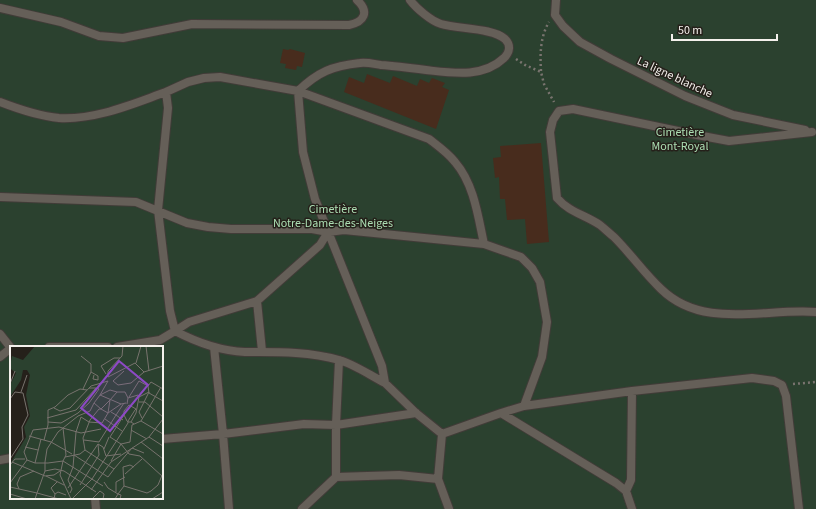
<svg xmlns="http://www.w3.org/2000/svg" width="816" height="509" viewBox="0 0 816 509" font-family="'Source Sans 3',sans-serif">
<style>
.green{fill:#2b412f;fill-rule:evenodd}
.building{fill:#482c1d}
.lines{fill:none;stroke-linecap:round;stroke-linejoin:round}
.service-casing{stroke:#413c38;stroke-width:10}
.path{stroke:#79746f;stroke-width:2.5;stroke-dasharray:2 3;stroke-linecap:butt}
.service{stroke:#655f58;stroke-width:8}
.labels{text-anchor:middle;stroke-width:3;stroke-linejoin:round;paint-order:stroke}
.street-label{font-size:12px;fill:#f4f0ec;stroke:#25201a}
.park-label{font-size:12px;fill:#acdeb3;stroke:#25201a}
.inset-road{fill:none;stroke:#78736e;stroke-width:1}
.view{fill:#8d49c6;fill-opacity:0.15;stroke:#8d49c6;stroke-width:2}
.inset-edge{fill:none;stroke:#f4f0ec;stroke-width:2}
</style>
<rect width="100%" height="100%" fill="#25201a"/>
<path class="green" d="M0,0H816V509H0ZM11,347H162V498H11Z"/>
<path class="building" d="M283,49L288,50L290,49L305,53L302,67L297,66L296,70L285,68L286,64L280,63Z
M367,74L390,83L393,76L417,86L420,79L429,83L432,78L445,83L442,87L449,90L436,129L344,92L349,77L364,83Z
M541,143L549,242L527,244L525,219L507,220L505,199H500L499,177L495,178L493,158L501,157L500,146Z"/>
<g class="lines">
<defs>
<path id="service" d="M556,0L555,15L563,26L580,42L611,59L685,96L733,115L805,130
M0,8L61,22L99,36L123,38L192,24L349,25C364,22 370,12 357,0
M166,92L188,82L204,78L220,77L298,91L303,152L315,199L382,366L385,383L416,413L442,434
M0,102C18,109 39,116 59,118C96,120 132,104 166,92L168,108L158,210L170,311L175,331L189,322L257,301L320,245L328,232L312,229H231L208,227L187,223L136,202L0,197
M812,132L729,141L697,135L573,109L559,111L553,120L550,132L557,198C569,212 585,215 600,225C605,229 609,233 614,237C631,254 644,273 661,289C703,330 764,308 816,312
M328,232L344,230L484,244C478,216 474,184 455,162C448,153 438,146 429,139L298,91C318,72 332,66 360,63C367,62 374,64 381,65C396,66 411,68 426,70C453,73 483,78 504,58C510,52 511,45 505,39C493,28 458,29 441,24C431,21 416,8 410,0
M484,244L521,257L532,268L540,282L547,322L542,357L524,406L501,413
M257,301L262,351
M0,334L11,348
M49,347H108
M117,347L160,340L175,331C196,342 220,351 245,352C275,352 308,351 339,360C354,364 371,376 385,383
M214,347L223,434L304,424L336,425L416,413
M0,357L11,348
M632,391L631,480L626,491L632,509
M524,406L632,391L752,378L774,381L782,385L786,396L799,509
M162,439L223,434L229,509
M0,460L11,458
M336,477V425L339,360
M438,479L442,434L501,413L616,483L626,491
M95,498L96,509
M302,509L336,477L399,475L438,479L449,509"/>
</defs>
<use href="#service" class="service-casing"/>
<path class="path" d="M516,59L525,65L541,72L544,84L554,102
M541,71C540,55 540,37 549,22
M793,384L816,382"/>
<use href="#service" class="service"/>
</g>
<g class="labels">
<g class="street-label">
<text transform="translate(675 77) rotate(25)" y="4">La ligne blanche</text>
</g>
<g class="park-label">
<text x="680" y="136">Cimetière<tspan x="680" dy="14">Mont-Royal</tspan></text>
<text x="333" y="213">Cimetière<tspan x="333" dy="14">Notre-Dame-des-Neiges</tspan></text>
</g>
</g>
<g transform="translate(10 346)">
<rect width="153" height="153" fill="#25201a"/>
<path d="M25,0H153V153H0V118L16,91L14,81L20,70L16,49L20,29L17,24H13L11,34L0,51V39L6,27L1,23V15L2,10L13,14Z" fill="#2b412f"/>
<path class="inset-road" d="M113,0L112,10L98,25V31L125,17L134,26L153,20M136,0L139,25M71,10L81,18V26M126,17L131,0M114,25L103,35L108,39L121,37L134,26M96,28L91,20L104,12H110M0,38L5,25M73,43L81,26L88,30V34L83,33L84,29M153,43L141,36L138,40L139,47L153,55M11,46L17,29M107,46H115L118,52M90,49L100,44L107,46L100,54M119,51L129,35L138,40M0,53L5,46L13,47L18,69L12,81L13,93L0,113M129,56H135L153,71M84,57L90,49L111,58L116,57M117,58L118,52L128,49M44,62L50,65L60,62L81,40L98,35L90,49M101,66L106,69L114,57M114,69L100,91L111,98L119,108L130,110L153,131M37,72L66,64L86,42H79M95,73L112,85M131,75L153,88M38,76L51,77L68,67L79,57L89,43L86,42M124,78L121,76L126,67L129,51L139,46L129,66L132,72M53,82L68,70L80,65L84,57L91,63L98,67L100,54L91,63H89L80,74L73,92L75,104L104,123L98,131L64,109M121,84L137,93M19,90L41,96L62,108M139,91L153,100M34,94L38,79V64L45,61L58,49L70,43L77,44M74,94L89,96L106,69L113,74M120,96L122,79L131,75L151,41M131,96L153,113M15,101L28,104M122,102L134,107M94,103L99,91M55,111L70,108L75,104M17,114L14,106L23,84L49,81L71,87L91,83M101,115L111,98L120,96M2,116L35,130L44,129L50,125M25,117L31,93M0,119L5,113H15M104,123L122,102M35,125L45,123L54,125L86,146M115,128L132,113M36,130L54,139M94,136L98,142L108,148L105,153M0,137L17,114L25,117H38L53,115L56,109L53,82L48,86L37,103L35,116V125L27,147L0,141M70,139L89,109L88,98L93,101L96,110L111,108M114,140L113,121L120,119L124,121M58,142L88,98M9,143L7,138L10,131L24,125M81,144L101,116L139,91L153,73M106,146V136L115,131M60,147L62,143L58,134L63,121L66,86L71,71L79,76L92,77L98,67L111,58M0,148L17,153M45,148L48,146L56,149M25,153L27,147L49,153M44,153L45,148L41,142L47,136M61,153L50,129L53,115L93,140M62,153L82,133L118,77V75L125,64L126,63L119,59L114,65V69L117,75L118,76H121M82,153L90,145L94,148L93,153M110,153L111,149L108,148L114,140L137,147L141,145L148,139L153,127M142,153L153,146"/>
<path class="view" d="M109,15L138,39L100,85L71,62Z"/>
<rect width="153" height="153" class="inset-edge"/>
</g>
<path d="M672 34v6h105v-6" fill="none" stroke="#f4f0ec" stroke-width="2"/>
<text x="678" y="34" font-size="12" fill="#f4f0ec" stroke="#25201a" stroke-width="3" paint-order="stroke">50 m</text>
</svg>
